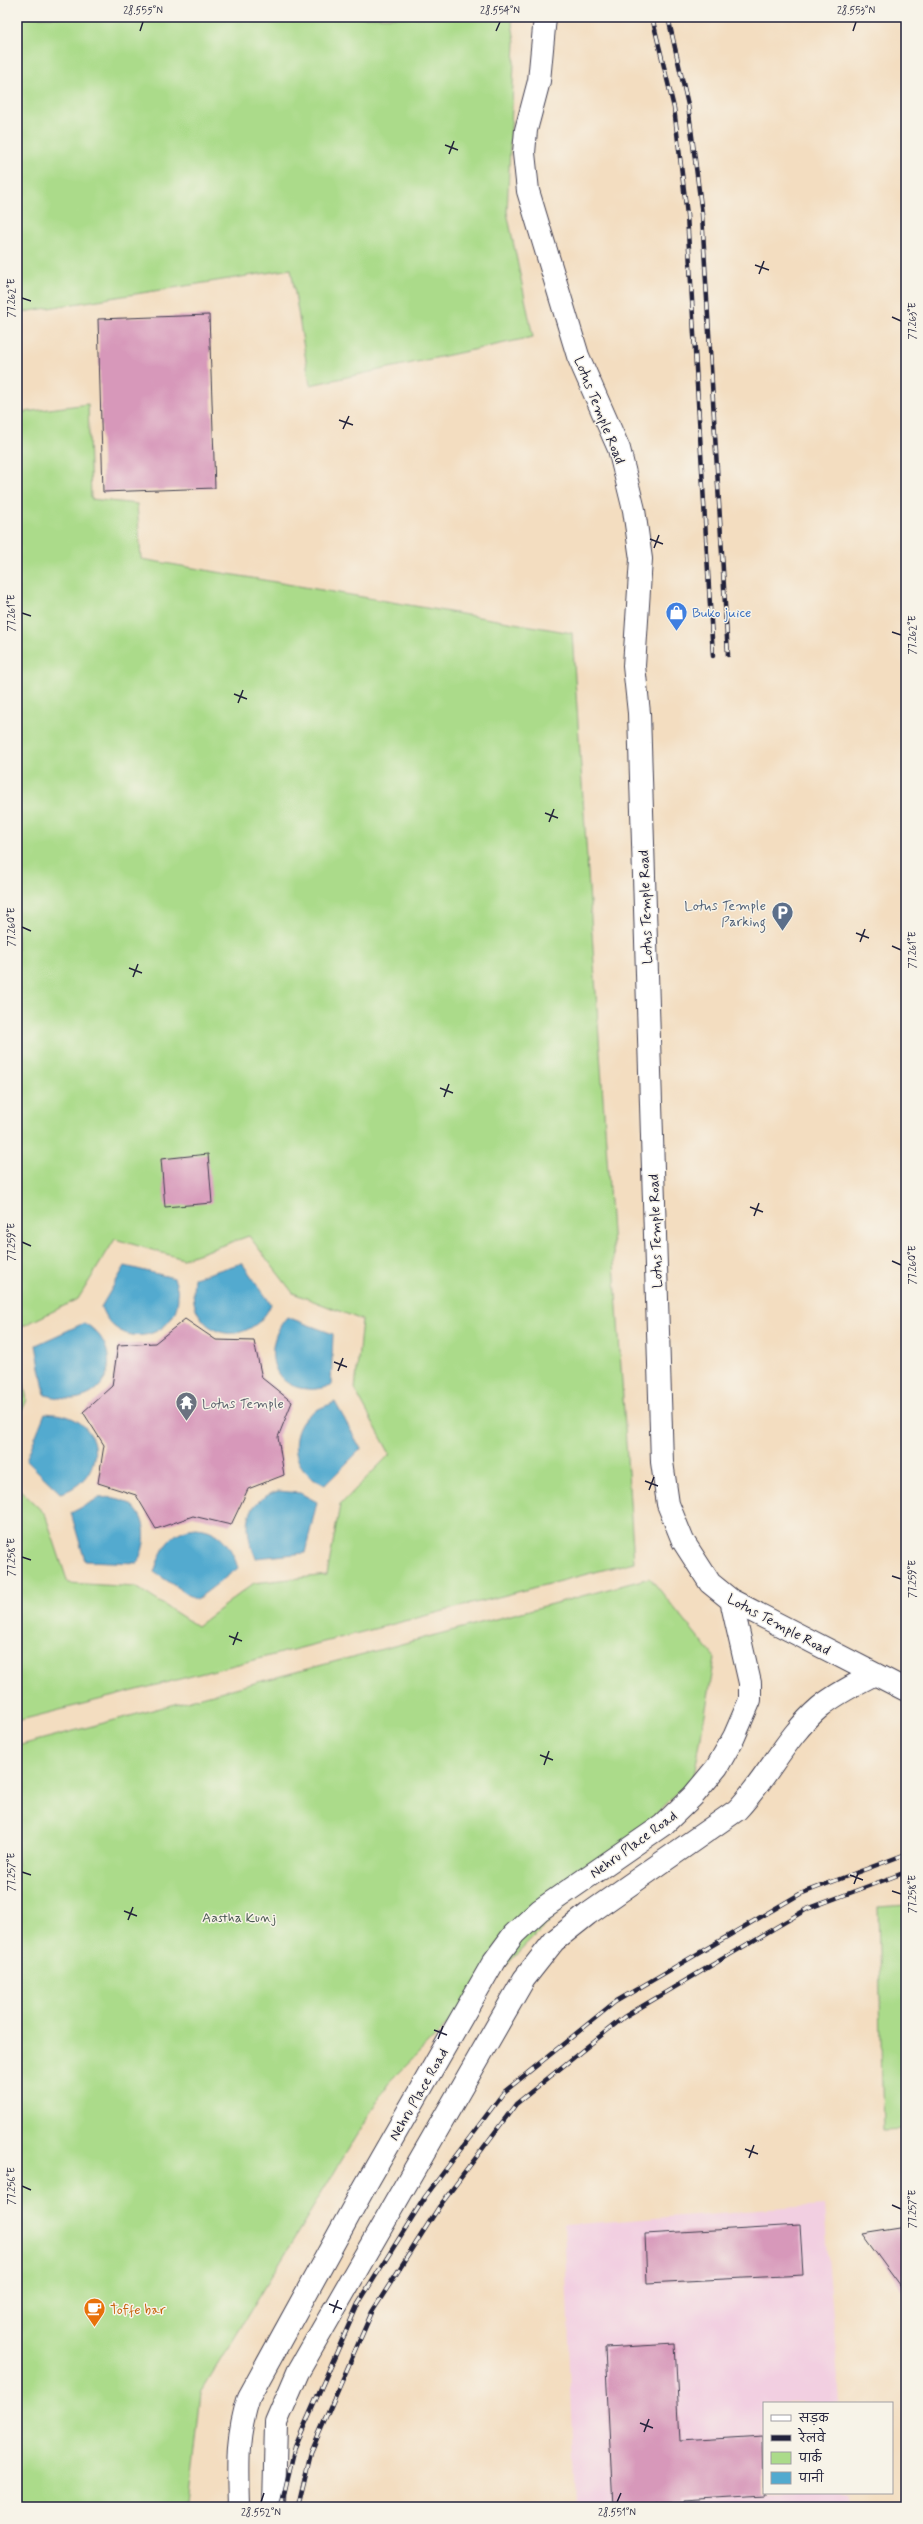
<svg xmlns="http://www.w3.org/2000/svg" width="923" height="2524" viewBox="0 0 923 2524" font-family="Mynerve,'Playpen Sans Deva',sans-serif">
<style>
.built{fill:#f2cfe1}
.green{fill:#abdb8a;stroke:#667e62}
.water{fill:#52aacf;stroke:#3a6685}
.building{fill:#d798ba}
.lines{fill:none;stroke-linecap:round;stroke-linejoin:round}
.tertiary-casing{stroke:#413e4f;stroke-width:24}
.tertiary{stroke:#fff;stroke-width:22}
.rail-casing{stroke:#22223b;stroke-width:4.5}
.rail{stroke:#f7f3e8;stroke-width:3;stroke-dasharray:9;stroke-linecap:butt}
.ticks{fill:none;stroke:#22223b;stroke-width:1.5}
.labels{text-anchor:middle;stroke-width:3;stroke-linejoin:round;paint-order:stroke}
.street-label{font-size:14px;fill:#22223b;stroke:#f7f3e8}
.shop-label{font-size:14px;fill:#366cbe;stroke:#f7f3e8;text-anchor:start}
.service-label{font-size:14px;fill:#4e5e75;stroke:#f7f3e8;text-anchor:end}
.worship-label{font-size:14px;fill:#5b616d;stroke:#f7f3e8;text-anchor:start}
.park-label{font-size:14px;fill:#4b5a53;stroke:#f7f3e8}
.food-label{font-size:14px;fill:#c56008;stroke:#f7f3e8;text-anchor:start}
.neatline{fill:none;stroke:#22223b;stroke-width:1.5}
.ticks-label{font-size:10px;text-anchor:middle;fill:#22223b}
</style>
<rect width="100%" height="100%" fill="#f7f3e8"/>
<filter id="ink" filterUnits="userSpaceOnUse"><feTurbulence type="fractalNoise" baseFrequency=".025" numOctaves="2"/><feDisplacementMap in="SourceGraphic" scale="8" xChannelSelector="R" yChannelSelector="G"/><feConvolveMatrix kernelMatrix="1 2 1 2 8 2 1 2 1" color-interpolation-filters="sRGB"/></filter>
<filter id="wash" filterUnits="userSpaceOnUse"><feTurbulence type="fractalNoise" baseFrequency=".012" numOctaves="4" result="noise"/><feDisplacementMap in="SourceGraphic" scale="16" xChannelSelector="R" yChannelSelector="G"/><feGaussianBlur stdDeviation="0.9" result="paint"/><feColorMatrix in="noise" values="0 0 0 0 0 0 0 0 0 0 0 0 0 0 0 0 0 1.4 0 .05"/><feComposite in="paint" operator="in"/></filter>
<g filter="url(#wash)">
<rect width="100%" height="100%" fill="#f3ddc0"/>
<path class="built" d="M824,2205L840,2403H764V2493H848L849,2507H576L564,2225Z"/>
<path class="green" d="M17,17H511L515,42L507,212L533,337L310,385L291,269L17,313Z
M88,404L91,499L137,504L141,559L572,633L634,1562L17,1721V1487L45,1514L68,1583L136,1587L197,1626L254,1583L327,1575L340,1505L390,1454L355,1390L362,1320L293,1293L249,1236L183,1259L115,1239L78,1299L17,1329V413Z
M17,1348L27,1400L17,1421Z
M650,1578L715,1658L694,1776L388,2084L201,2392L189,2507H17V1746Z
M906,1905V2129L883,2130L878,1907Z"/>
<path class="water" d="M242,1263L271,1304C258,1337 214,1346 197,1311C192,1301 193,1289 194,1278Z
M125,1266L174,1278C196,1331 121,1361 101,1307Z
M287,1317L333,1334L331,1386C323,1388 315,1390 307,1389C267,1386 264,1343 287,1317Z
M84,1323C117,1340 118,1389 79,1398C67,1401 56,1397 45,1395L36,1345Z
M335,1402L361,1449L325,1485C319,1482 312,1478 307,1473C290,1457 292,1428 310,1414C318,1408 327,1406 335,1402Z
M45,1413C53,1414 62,1414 69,1417C109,1432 99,1484 60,1493L26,1460Z
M278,1491L300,1493L317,1502L305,1553L256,1558C243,1529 243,1502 278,1491Z
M99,1498C140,1492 155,1530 137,1563L85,1561L71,1513Z
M195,1528C221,1529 231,1546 238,1568L196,1600L154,1572C162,1549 169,1531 195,1528Z"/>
<g id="blocks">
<path class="building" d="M209,315L215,488L103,492L98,319Z
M208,1154L212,1203L165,1207L161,1159Z
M185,1319L216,1340L254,1341L262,1378L292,1402L278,1437L284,1475L248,1489L231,1525L193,1516L156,1529L136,1495L98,1483L104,1445L83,1412L112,1386L118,1345L155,1343Z
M800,2225L803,2275L647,2283L645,2234Z
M906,2227V2294L862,2234Z
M675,2344L680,2441L763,2436L764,2495L683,2500V2503L613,2507L605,2348Z"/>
</g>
</g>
<g filter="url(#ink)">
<use href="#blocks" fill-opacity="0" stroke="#413e4f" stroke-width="1"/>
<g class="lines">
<defs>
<path id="tertiary" d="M545,17L539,81L526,130L524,153L528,191L578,356L619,449L634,510L641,559L634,666L639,713L662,1462L668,1504L683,1541L710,1583L731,1600L906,1690
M239,2507C238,2465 236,2437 249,2397L364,2188L494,1961L514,1934L540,1910L663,1825L693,1796L717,1767L734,1737L750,1700V1683L731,1600
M274,2507L276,2423L298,2372L524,1979L554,1941L588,1914L737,1810C767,1779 786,1736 820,1707C837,1693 856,1684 875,1674"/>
</defs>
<use href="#tertiary" class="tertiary-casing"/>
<use href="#tertiary" class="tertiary"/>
<defs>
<path id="rail" d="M652,17L674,108L687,215L713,656
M668,17L688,105L702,214L728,655
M281,2507L295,2447L358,2304L425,2197L504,2092L615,2002L800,1894L906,1854
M298,2507L311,2452L372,2312L439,2207L516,2104L624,2017L807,1909L906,1872"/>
</defs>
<use href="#rail" class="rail-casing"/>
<use href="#rail" class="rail"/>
</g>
</g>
<path class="ticks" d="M140,31L143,22M496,31L500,22M853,31L856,22M445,145L458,150M449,154L454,141M755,265L769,270M759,274L764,261M22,298L31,301M892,317L901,321M339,420L353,425M343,429L349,416M650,539L663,544M654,548L659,535M22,613L31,616M892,632L901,635M234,694L247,699M238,703L243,690M545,813L558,818M549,822L554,809M22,927L31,931M856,933L869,938M860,942L865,929M892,946L901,950M129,968L142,973M133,977L138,964M440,1088L453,1093M444,1097L449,1084M750,1207L763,1212M754,1216L759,1203M22,1242L31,1246M892,1261L901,1265M334,1362L347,1367M338,1371L343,1358M645,1481L658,1486M649,1490L654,1477M22,1557L31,1560M892,1576L901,1579M229,1636L242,1641M233,1645L238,1632M540,1755L553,1760M544,1765L549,1751M22,1872L31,1875M850,1875L863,1880M854,1884L859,1871M892,1891L901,1894M124,1911L137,1916M128,1920L133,1907M434,2030L447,2035M438,2039L443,2026M745,2149L758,2154M749,2158L754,2145M22,2186L31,2190M892,2205L901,2209M329,2304L342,2309M333,2313L338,2300M640,2423L653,2428M644,2432L649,2419M261,2502L264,2493M617,2502L621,2493"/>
<defs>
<symbol id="shop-pin" viewBox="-11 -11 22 30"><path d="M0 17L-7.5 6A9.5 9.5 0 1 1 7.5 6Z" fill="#3f7fe0" stroke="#f7f3e8"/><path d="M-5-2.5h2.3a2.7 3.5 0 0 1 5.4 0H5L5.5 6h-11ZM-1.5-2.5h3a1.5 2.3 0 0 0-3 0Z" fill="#fff"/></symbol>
<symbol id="parking-pin" viewBox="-11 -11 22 30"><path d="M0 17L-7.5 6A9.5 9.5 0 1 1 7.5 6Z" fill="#5c6f8a" stroke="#f7f3e8"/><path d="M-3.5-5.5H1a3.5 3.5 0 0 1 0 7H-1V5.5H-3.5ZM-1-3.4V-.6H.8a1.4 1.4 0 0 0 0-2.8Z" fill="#fff"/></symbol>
<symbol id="temple-pin" viewBox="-11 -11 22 30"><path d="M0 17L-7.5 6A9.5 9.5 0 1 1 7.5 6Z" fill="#6b7280" stroke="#f7f3e8"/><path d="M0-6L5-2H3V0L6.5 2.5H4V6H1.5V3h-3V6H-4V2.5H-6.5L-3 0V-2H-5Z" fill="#fff"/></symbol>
<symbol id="cafe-pin" viewBox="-11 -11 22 30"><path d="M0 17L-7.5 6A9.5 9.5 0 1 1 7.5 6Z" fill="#e8710a" stroke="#f7f3e8"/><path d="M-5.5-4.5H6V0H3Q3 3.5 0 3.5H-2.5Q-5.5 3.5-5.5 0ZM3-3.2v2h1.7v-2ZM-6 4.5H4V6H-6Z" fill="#fff"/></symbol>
</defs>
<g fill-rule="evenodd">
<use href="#shop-pin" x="664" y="600" width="25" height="34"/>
<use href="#parking-pin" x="770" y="900" width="25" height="34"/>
<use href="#temple-pin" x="174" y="1390" width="25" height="34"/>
<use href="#cafe-pin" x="82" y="2296" width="25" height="34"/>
</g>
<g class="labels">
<g class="street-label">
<text transform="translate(600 410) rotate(68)" y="5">Lotus Temple Road</text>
<text transform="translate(645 907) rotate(-92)" y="5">Lotus Temple Road</text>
<text transform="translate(655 1231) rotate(-92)" y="5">Lotus Temple Road</text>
<text transform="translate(779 1624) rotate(28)" y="5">Lotus Temple Road</text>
<text transform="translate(633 1844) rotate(-36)" y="5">Nehru Place Road</text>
<text transform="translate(418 2094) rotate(-60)" y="5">Nehru Place Road</text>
</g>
<g class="shop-label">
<text x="692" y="617">Buko juice</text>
</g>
<g class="service-label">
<text x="766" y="910">Lotus Temple<tspan x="766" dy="16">Parking</tspan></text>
</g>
<g class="worship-label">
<text x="202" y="1408">Lotus Temple</text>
</g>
<g class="park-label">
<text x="239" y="1922">Aastha Kunj</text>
</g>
<g class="food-label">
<text x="110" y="2314">Toffe bar</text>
</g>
</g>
<rect width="923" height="2524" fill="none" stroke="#f7f3e8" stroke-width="44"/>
<rect x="763" y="2402" width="130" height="92" fill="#f7f3e8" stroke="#a29fa3"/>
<rect x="771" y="2415" width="20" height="6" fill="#ffffff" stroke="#a29fa3"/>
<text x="799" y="2422" font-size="12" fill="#22223b">सड़क</text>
<rect x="771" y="2435" width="20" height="6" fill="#22223b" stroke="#a29fa3"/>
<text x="799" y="2442" font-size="12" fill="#22223b">रेलवे</text>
<rect x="771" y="2452" width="20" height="12" fill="#abdb8a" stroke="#a29fa3"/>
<text x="799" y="2462" font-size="12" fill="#22223b">पार्क</text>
<rect x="771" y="2472" width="20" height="12" fill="#52aacf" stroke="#a29fa3"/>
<text x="799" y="2482" font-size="12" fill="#22223b">पानी</text>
<rect x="22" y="22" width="879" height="2480" class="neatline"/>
<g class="ticks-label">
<text x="143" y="14">28.555°N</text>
<text x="500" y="14">28.554°N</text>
<text x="856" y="14">28.553°N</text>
<text transform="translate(11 298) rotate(-90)" y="4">77.262°E</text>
<text transform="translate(912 321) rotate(-90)" y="4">77.263°E</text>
<text transform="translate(11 613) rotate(-90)" y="4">77.261°E</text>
<text transform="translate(912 635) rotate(-90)" y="4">77.262°E</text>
<text transform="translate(11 927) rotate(-90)" y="4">77.260°E</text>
<text transform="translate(912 950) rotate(-90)" y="4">77.261°E</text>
<text transform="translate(11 1242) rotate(-90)" y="4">77.259°E</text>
<text transform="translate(912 1265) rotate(-90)" y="4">77.260°E</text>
<text transform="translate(11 1557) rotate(-90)" y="4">77.258°E</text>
<text transform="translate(912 1579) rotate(-90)" y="4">77.259°E</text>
<text transform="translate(11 1872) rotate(-90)" y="4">77.257°E</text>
<text transform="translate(912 1894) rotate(-90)" y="4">77.258°E</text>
<text transform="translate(11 2186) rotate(-90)" y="4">77.256°E</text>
<text transform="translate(912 2209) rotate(-90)" y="4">77.257°E</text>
<text x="261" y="2516">28.552°N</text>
<text x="617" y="2516">28.551°N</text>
</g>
</svg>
